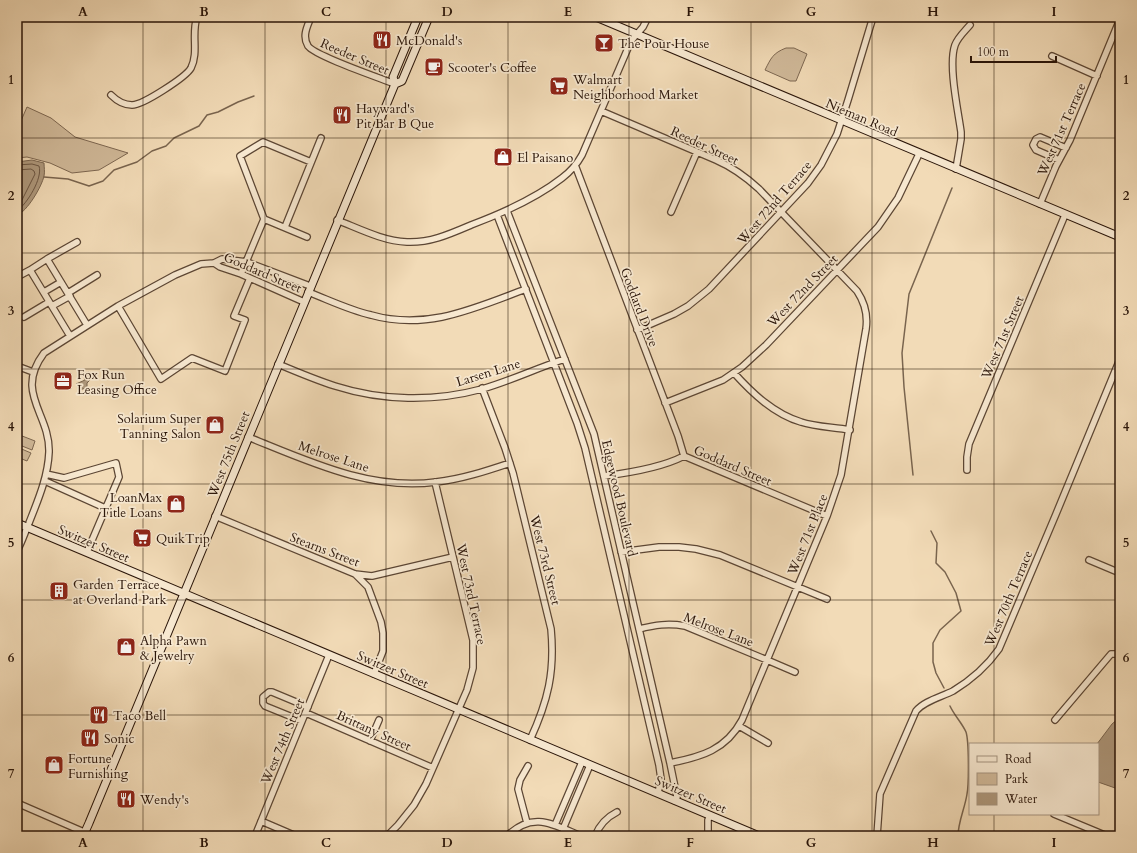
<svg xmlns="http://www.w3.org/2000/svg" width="1137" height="853" viewBox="0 0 1137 853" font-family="Cardo,serif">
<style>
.green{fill:#d0b999;stroke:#7d6751}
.water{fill:#ae987c;stroke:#79644e}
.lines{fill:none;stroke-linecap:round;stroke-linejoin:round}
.shore{stroke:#6c5642;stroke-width:1}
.stream{stroke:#79644e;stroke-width:1.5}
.street-casing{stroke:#5c4634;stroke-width:8}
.secondary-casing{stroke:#2a1509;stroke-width:9}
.street{stroke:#f7e8d0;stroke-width:5.5}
.secondary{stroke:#f7e8d0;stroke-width:7}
.grid{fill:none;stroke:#2a1509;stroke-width:1;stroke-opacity:0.55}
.labels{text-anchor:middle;stroke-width:3.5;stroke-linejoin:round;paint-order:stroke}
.poi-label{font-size:13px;fill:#2a1509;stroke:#f7e8d0;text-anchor:start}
.street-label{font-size:13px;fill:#2a1509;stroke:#f7e8d0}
.neatline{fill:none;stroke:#2a1509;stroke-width:1.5}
.grid-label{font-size:13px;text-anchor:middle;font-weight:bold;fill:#2a1509}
</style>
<rect width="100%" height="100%" fill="#f2dbb7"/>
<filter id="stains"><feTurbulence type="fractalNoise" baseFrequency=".005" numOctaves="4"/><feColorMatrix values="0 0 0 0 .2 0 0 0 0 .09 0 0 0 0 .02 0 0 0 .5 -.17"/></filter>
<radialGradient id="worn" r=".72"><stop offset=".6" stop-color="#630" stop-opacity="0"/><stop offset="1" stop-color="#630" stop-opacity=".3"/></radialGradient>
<path class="green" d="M786,48H794L807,54L796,81H790L765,70C771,58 773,53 786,48Z
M27,107L51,118L75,137L128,153L99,170L72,173L50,163L27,157L17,158V122L20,123Z
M17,434L35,441L32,450L17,444Z
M17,447L31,453L27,461L17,457Z"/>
<path class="water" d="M32,160L44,163C44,167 45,172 44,176C42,186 27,212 17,215V162Z
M89,372L93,377L87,383V388L78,390L77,385L76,384L85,380L83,373Z
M1120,717V785L1118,789L1098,782V744H1097L1112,724Z"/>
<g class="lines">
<path class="shore" d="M17,165L32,164L39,166C43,178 27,204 17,211
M17,170L31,169L34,171L35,174L22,200L17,205"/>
<path class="stream" d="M44,177L68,179L89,186L103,181L114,170L137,162L152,151L166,146L174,138L199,126L207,115L218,112L238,102L254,96
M913,475L904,387L902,353L909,294L952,188
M931,531L937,543L936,563L945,572L956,593L961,611L940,630L933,643V662L936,673L944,688
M950,706C954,715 962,723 966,732C969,741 969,784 967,794C965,808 958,822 958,836"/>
<defs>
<path id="street" d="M311,17C307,27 302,36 308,46C315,56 380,78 395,84
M1052,56L1097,76
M111,95C117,101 123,105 132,105C143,105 186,77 191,68C199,52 191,34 197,17
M601,111L716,160C732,167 746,177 759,189L857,291C865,303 868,315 866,329L841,475L827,516L742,720C726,750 701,757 670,763
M1059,160L1036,150L1033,145L1036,139L1040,137L1066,148
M575,165L678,436L684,456
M956,169L961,139V132C958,110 948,65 955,45C958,37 965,31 970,25
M1040,204L1056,166L1070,140L1120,19
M507,211L594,434L670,763L677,797L675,801
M671,212L697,152
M497,215L577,423L585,448L659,765L661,779L658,793
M264,219L307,237
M337,220C360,229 383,241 407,242C430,243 450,234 471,225C503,213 535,199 562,178C570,172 577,164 582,155L631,41L643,27L648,17
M285,227L321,138
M47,259L77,242
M214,263L220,267L241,274L304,302
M241,274L264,219L240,156L263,142L311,162
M17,277L30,270
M44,292L61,282
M308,292C329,300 349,310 371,315C427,331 475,308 526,289
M68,293L97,275
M52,306L70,296
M118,306L161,379L192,358L225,371L245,320L234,316L250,278
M24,317L49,302
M637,330L674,314L688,306L709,289L808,183L821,165L837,134L848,100L873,17
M70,336L30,270L47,259L87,325
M278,364C297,372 316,380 335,386C382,401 434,402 482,389C510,381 537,368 565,359
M17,366L33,372
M734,373C752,393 774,414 801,422C816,427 834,427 850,430
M482,388L505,448L513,473L551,629C555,672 548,701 530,740
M665,403L723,380L742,367L766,345L878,227L898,198L919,154
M248,437C308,461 370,491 436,482C462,479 486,471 510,463
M967,470V457L969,444L1065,215
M46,474L64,478L116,463L119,477L87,552
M604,476C628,473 663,467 684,456L827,516
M45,481L105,508
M215,516L355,574L372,576L453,557
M17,551C22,542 25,532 29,523C38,500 48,477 49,452C50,413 14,393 44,353L118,306L175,275L201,264L214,263L222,259L247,262L310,286
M621,552L659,547H679L696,549L720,555L827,599
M1089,560L1120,573
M355,574L368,587L381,622L383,633V651L374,674
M639,629C655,625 668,623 685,626L767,660L795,672
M306,713L433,768
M1055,720L1111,654H1120
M302,721L265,706L263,703V697L269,692H272L308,707
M739,726L768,743
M370,741L379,720
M17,803L93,836
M1054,814L1107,836
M261,821L296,836
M527,823L518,789L520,780L528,766
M555,825L582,762
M563,829L590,765
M255,836L329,655
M387,836L398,825L414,805L426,784L467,690L473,668V640L435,482
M507,836C533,811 552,824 581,836
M595,836C599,826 607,817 617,812
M708,836V820L710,815
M877,836L880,794L916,711C924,701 941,697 953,691C971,680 987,666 999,649L1056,514L1120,359"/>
<path id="secondary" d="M596,17L1120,237
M395,84L402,81L429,17
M17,523L759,836
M81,836L85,832L89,823L395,84L393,77L418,17"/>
</defs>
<use href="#street" class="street-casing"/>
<use href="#secondary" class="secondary-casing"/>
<use href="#street" class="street"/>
<use href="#secondary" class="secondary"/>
</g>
<path class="grid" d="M143,17V836M265,17V836M386,17V836M508,17V836M629,17V836M751,17V836M872,17V836M994,17V744M17,138H1120M17,253H1120M17,369H1120M17,484H1120M17,600H1120M17,715H1120M994,814V836"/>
<defs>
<symbol id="restaurant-square" viewBox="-11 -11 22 22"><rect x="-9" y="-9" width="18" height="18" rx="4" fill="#8f2418" stroke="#f7e8d0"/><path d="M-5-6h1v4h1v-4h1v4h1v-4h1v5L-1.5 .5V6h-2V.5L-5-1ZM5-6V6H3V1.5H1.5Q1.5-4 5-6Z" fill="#fff"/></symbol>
<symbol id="bar-square" viewBox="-11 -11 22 22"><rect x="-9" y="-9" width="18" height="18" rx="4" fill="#8f2418" stroke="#f7e8d0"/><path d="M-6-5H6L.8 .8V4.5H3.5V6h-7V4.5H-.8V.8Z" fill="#fff"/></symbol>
<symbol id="cafe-square" viewBox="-11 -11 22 22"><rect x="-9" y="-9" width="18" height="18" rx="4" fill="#8f2418" stroke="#f7e8d0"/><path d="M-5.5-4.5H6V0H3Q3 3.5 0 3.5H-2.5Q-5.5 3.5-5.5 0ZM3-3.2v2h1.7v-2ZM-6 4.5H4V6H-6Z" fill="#fff"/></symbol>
<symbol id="supermarket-square" viewBox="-11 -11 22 22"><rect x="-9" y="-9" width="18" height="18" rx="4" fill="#8f2418" stroke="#f7e8d0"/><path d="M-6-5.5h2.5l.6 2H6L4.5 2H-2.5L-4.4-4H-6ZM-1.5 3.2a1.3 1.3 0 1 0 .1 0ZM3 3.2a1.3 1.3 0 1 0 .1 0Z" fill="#fff"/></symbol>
<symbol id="shop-square" viewBox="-11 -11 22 22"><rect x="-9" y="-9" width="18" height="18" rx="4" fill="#8f2418" stroke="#f7e8d0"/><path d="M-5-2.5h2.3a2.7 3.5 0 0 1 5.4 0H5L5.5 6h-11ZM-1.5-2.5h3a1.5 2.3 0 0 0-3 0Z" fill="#fff"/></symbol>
<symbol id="office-square" viewBox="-11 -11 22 22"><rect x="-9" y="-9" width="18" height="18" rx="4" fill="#8f2418" stroke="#f7e8d0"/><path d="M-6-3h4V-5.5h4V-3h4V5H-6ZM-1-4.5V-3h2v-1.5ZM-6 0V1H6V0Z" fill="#fff"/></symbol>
<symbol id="building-square" viewBox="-11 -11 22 22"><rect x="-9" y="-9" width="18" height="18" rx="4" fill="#8f2418" stroke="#f7e8d0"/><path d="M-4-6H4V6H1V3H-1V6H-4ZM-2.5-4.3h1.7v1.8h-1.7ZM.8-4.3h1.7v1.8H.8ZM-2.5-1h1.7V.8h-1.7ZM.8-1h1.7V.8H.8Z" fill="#fff"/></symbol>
</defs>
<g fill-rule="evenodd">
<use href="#restaurant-square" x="371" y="29" width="22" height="22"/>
<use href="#bar-square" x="593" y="32" width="22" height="22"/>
<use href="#cafe-square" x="423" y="56" width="22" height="22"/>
<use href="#supermarket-square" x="548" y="75" width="22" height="22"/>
<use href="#restaurant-square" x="331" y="104" width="22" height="22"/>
<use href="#shop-square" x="492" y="146" width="22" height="22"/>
<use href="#office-square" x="52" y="370" width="22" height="22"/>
<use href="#shop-square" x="204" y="414" width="22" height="22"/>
<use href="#shop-square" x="165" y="493" width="22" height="22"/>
<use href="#supermarket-square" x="131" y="527" width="22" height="22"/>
<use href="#building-square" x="48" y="580" width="22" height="22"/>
<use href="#shop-square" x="115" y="636" width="22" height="22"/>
<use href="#restaurant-square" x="88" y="704" width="22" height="22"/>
<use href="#restaurant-square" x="79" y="727" width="22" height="22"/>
<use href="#shop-square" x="43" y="754" width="22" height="22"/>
<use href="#restaurant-square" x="115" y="788" width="22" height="22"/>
</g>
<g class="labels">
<g class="poi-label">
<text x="396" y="45">McDonald's</text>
<text x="618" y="48">The Pour House</text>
<text x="448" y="72">Scooter's Coffee</text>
<text x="573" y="84">Walmart<tspan x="573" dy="15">Neighborhood Market</tspan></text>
<text x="356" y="113">Hayward's<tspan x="356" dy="15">Pit Bar B Que</tspan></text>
<text x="517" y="162">El Paisano</text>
<text x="77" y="379">Fox Run<tspan x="77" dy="15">Leasing Office</tspan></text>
<text x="201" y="423" text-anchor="end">Solarium Super<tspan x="201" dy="15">Tanning Salon</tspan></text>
<text x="162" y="502" text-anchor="end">LoanMax<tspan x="162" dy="15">Title Loans</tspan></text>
<text x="156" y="543">QuikTrip</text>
<text x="73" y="589">Garden Terrace<tspan x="73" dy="15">at Overland Park</tspan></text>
<text x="140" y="645">Alpha Pawn<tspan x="140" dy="15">&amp; Jewelry</tspan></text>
<text x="113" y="720">Taco Bell</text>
<text x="104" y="743">Sonic</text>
<text x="68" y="763">Fortune<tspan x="68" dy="15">Furnishing</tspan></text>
<text x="140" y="804">Wendy's</text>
</g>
<g class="street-label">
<text transform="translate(355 56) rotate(23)" y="5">Reeder Street</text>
<text transform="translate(862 117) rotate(23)" y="5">Nieman Road</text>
<text transform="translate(1061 129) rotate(-66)" y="5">West 71st Terrace</text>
<text transform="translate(705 145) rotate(25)" y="5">Reeder Street</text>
<text transform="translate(774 202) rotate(-49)" y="5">West 72nd Terrace</text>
<text transform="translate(263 272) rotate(23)" y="5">Goddard Street</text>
<text transform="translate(802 290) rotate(-46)" y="5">West 72nd Street</text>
<text transform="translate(640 307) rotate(69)" y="5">Goddard Drive</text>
<text transform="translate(1002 337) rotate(-67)" y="5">West 71st Street</text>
<text transform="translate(488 372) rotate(-17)" y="5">Larsen Lane</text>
<text transform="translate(228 454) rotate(-68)" y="5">West 75th Street</text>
<text transform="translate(334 456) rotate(18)" y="5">Melrose Lane</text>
<text transform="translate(733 465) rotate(23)" y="5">Goddard Street</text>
<text transform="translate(620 498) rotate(77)" y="5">Edgewood Boulevard</text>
<text transform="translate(807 534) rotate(-68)" y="5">West 71st Place</text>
<text transform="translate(94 543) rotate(23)" y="5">Switzer Street</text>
<text transform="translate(325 549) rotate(21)" y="5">Stearns Street</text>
<text transform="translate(546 560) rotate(76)" y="5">West 73rd Street</text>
<text transform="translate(472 594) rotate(78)" y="5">West 73rd Terrace</text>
<text transform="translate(1008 598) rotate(-67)" y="5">West 70th Terrace</text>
<text transform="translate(719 629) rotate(21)" y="5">Melrose Lane</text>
<text transform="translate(393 669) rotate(23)" y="5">Switzer Street</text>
<text transform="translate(374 730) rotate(24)" y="5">Brittany Street</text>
<text transform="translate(282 741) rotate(-67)" y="5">West 74th Street</text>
<text transform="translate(691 794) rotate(23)" y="5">Switzer Street</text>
</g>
</g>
<rect width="1137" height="853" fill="none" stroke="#f2dbb7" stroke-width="44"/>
<rect x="969" y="743" width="130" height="72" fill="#f7e8d0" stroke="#a59480"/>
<rect x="977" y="756" width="20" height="6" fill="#f7e8d0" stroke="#a59480"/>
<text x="1005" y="763" font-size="12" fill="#2a1509">Road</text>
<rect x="977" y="773" width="20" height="12" fill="#d0b999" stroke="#a59480"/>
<text x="1005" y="783" font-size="12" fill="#2a1509">Park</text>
<rect x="977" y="793" width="20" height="12" fill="#ae987c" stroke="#a59480"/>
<text x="1005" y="803" font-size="12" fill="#2a1509">Water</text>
<path d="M971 56v6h85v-6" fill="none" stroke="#2a1509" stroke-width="2"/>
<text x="977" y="56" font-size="12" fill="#2a1509" stroke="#f7e8d0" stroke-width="3" paint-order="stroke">100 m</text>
<rect x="22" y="22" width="1093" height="809" class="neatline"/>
<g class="grid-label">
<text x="83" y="16">A</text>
<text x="204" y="16">B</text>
<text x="326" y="16">C</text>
<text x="447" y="16">D</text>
<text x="568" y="16">E</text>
<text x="690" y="16">F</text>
<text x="811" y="16">G</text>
<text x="933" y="16">H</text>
<text x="1054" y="16">I</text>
<text x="11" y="84">1</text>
<text x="1126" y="84">1</text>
<text x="11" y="200">2</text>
<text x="1126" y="200">2</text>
<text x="11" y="315">3</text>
<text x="1126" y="315">3</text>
<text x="11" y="431">4</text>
<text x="1126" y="431">4</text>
<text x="11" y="547">5</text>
<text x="1126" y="547">5</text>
<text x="11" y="662">6</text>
<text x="1126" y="662">6</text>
<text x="11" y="778">7</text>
<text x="1126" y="778">7</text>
<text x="83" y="847">A</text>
<text x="204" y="847">B</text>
<text x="326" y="847">C</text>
<text x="447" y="847">D</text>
<text x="568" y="847">E</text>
<text x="690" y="847">F</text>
<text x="811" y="847">G</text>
<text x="933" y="847">H</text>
<text x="1054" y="847">I</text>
</g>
<rect width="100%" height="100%" filter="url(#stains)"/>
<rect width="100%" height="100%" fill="url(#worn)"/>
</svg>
